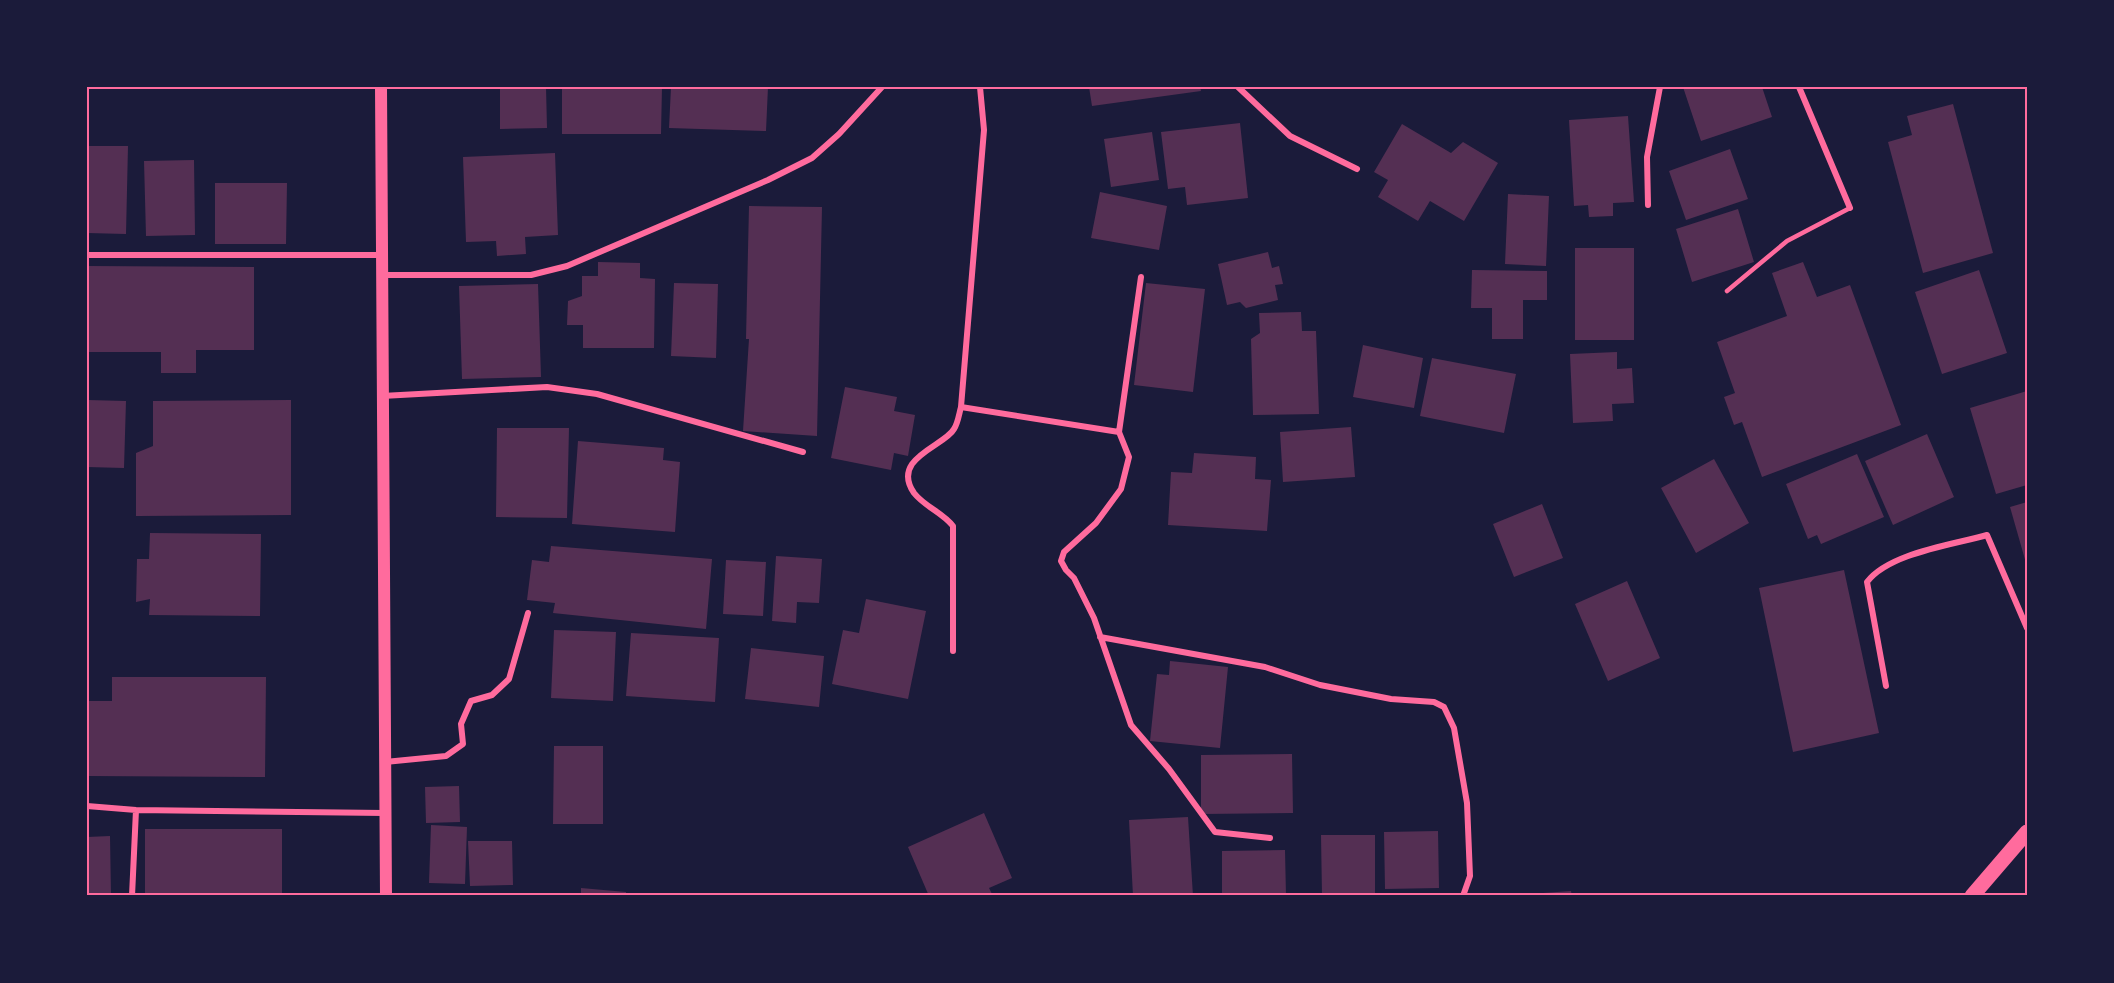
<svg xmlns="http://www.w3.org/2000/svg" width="2114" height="983" viewBox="0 0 2114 983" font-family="Inter,sans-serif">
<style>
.building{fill:#542f53}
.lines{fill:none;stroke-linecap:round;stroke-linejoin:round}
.service{stroke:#ff6b9d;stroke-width:4.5}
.minor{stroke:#ff6b9d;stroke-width:6}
.secondary{stroke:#ff6b9d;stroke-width:12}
.primary{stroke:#ff6b9d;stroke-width:15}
.neatline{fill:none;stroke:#ff6b9d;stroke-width:2}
</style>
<rect width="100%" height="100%" fill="#1b1b3a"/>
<path class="building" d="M500,87H546L547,128L500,129Z
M562,87H662L661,134H562Z
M671,87H768L766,131L669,128Z
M1089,87H1200L1201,91L1092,106Z
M1683,87H1762L1772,117L1701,141Z
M1953,104L1993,253L1923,273L1888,142L1912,135L1907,116Z
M1628,116L1634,202L1613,203V216L1589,217L1588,205L1574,206L1569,120Z
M1240,123L1248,198L1187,205L1185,187L1168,189L1161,132Z
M1402,124L1451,153L1463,142L1498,163L1464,221L1430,201L1418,221L1378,197L1388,180L1374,172Z
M1152,132L1159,180L1111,187L1104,139Z
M87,146H128L126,234L87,233Z
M1730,149L1748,199L1686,220L1669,171Z
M555,153L558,235L525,237L526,254L497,256L496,241L466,242L463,157Z
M194,160L195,235L146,236L144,161Z
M215,183H287L286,244H215Z
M1100,192L1167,206L1159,250L1091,238Z
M1508,194L1549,196L1546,266L1505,264Z
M749,206L822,207L817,436L743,431L749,339H746Z
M1738,209L1754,262L1692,282L1676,229Z
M1575,248H1634V340H1575Z
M1268,252L1272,268L1279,266L1283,284L1275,285L1278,300L1246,308L1240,302L1227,305L1218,264Z
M598,262L640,263V278L655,279L654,348H583V325H567L568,301L582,296V276H598Z
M1803,262L1817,297L1850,285L1901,425L1762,477L1742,422L1734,425L1724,397L1735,393L1717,342L1787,316L1772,273Z
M87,266L254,267V350H196V373H161V352H87Z
M1472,270L1547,271V300H1523V339H1492V308H1471Z
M1979,270L2007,353L1942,374L1915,292Z
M674,283L718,284L716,358L671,356Z
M1146,283L1205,289L1193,392L1134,385Z
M538,284L541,377L462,379L459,286Z
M1301,312L1302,331H1316L1319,414L1253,415L1251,339L1260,333L1259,313Z
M1363,345L1423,358L1414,408L1353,397Z
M1617,352V369L1632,368L1634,403L1612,404L1613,421L1573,423L1570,354Z
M1432,358L1516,374L1504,433L1420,416Z
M845,387L897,397L894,411L915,415L908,456L894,453L891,470L831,458Z
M2027,391V485L1996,494L1970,408Z
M87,400L126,401L124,468L87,467Z
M291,400V515L136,516V453L153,446V401Z
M1351,427L1355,477L1283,482L1280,432Z
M497,428H569L567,518L496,517Z
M1927,434L1954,497L1893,525L1865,461Z
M578,441L664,448L663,460L680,462L675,532L572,524Z
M1194,453L1256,457L1255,479L1271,480L1267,531L1168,525L1171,472L1192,473Z
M1857,454L1884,517L1821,544L1817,535L1808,539L1786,484Z
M1714,459L1749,523L1696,553L1661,488Z
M2027,502V563H2026L2010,507Z
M1542,504L1563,558L1514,577L1493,524Z
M150,533L261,534L260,616L149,615L150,599L136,602L137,559H149Z
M551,546L712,559L706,629L553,613L555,603L527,600L532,560L549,562Z
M776,556L822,559L819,603L797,602L796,623L772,621Z
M726,560L766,562L763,616L723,614Z
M1844,570L1879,733L1793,752L1759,588Z
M1627,581L1660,658L1608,681L1575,604Z
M866,599L926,611L908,699L832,684L843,630L859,633Z
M554,630L616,632L613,701L551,698Z
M631,633L719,638L715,702L626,696Z
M751,648L824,656L819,707L745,699Z
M1170,661L1228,667L1220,748L1150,741L1157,674L1169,675Z
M112,677H266L265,777L87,776V701H112Z
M554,746H603V824H553Z
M1292,754L1293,813L1201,814V755Z
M459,786L460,822L426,823L425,787Z
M984,813L1012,878L989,888L993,896H929L908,847Z
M1188,817L1193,896H1133L1129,820Z
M431,825L467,827L465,884L429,883Z
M145,829H282V894L145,895Z
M1438,831L1439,888L1385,889L1384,832Z
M1321,835H1375V896H1322Z
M110,836L111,896H87V837Z
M468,841H512L513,885L470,886Z
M1285,850L1286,896H1238V893H1222V851Z
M581,888L626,892V896H581Z
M1571,891L1572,896H1529V894Z"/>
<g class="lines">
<path class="service" d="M1727,291L1787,241L1850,208"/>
<path class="minor" d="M1238,87L1290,136L1357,169
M1799,87L1850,208
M1648,205L1647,157L1660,87
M87,255H382
M383,275H531L567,266L768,180L812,158L839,134L882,87
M382,396L547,387L597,394L803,452
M961,407L1119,432L1141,277
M1119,432L1129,457L1121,489L1096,523L1064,552L1061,561L1066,570L1074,578L1094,618L1131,725L1169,769L1215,832L1270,838
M1100,637L1265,667L1320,685L1391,699L1434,702L1444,707L1454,728L1467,803L1470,876L1463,896
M953,651V526C942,512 925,507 914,493C890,458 945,446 954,429C958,423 959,414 961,407L984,130L980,87
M1886,686L1867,582C1889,553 1952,545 1987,535L2027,628
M385,762L446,756L463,744L461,724L471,701L492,695L509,679L528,613
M87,806L136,810L385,813
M132,896L136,810"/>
<path class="secondary" d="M381,87L386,896"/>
<path class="primary" d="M1972,896L2027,832"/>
</g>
<rect width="2114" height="983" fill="none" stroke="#1b1b3a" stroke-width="177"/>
<rect x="88" y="88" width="1938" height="806" class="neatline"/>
</svg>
